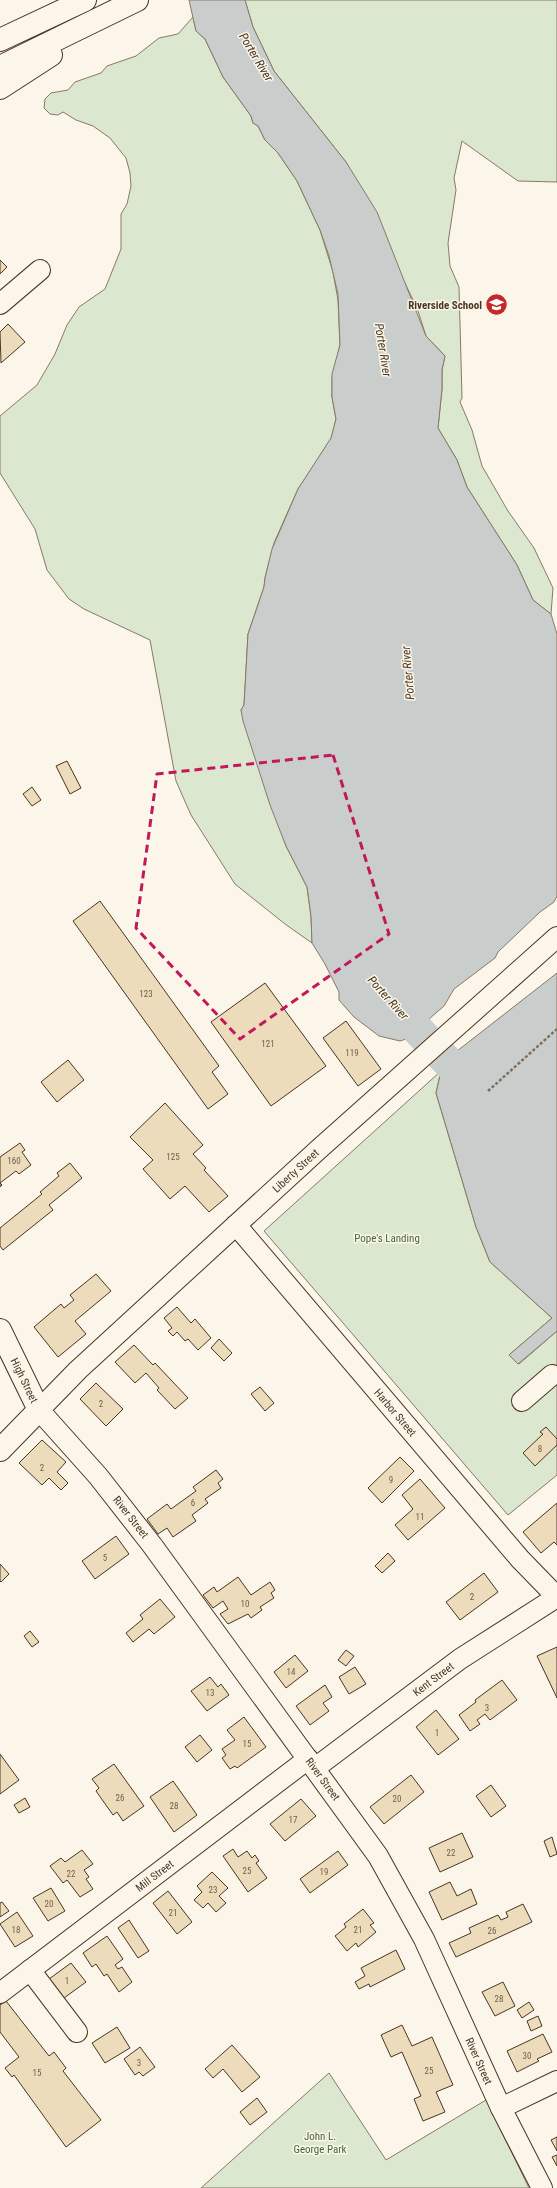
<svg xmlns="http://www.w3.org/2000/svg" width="557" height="2188" viewBox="0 0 557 2188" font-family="'Roboto Condensed',sans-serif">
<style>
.green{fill:#dce7d0;stroke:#887966}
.water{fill:#c9cecd;stroke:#887966}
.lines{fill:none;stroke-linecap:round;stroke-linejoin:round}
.river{stroke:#c9cecd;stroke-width:32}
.building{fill:#ecdcbc;stroke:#4a3520}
.minor-casing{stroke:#4a3520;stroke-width:22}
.major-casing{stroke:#4a3520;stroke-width:24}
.highway-casing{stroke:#4a3520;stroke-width:24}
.path{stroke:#7f6f5c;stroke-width:2.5;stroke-dasharray:3 2;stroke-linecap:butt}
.minor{stroke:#fbf6e9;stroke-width:20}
.major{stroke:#fbf6e9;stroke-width:22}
.highway{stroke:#fbf6e9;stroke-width:22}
.marked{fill:none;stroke:#c2185b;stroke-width:3;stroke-dasharray:8 5;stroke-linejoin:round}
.labels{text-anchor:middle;stroke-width:3;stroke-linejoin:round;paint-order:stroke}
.number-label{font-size:9px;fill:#725f47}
.poi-label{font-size:11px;font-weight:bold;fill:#4a3520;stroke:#fbf6e9;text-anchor:end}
.street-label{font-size:11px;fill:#4a3520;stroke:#fbf6e9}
.park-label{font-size:11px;fill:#436837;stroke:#fbf6e9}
.water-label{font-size:12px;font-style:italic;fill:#4a3520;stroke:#fbf6e9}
</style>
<rect width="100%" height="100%" fill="#fbf6e9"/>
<path class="green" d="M245,0H557V182L518,181L462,141L454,178L456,190L448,243L450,266L459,287L462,398L460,402L472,430L482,466L508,511L534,548L553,588L551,614L533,600L517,565L467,487L457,460L438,428L442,389V370L445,356L426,336L417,308L346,162L274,71L253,27Z
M193,17L196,31L205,39L223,77L251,116L253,123L258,126L265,140L278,153L297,181L320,230L333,272L338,300L340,345L332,378V397L336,419L331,439L298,489L274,543L265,578L264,587L248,634L244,705L241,710L286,846L307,887L311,916L312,943L285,924L235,884L191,815L176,781L150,640L84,609L69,599L47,570L35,529L0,473V416L37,385L55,354L67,325L79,307L105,289L121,249V214L127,204L131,186L130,173L126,158L110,138L93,126L76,120L63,112L58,115L50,114L44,108L45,99L51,93L68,90L75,82L101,73L107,66L136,56L159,38L178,34Z
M441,1071L436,1093L476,1227L490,1262L552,1318L509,1355L519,1364L557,1331V1475L508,1515L264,1231Z
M329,2073L386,2160L486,2100L529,2188H201Z"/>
<path class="water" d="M189,0H245L253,27L274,71L346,162L377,212L426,336L445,356L442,370V389L438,428L457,460L467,487L517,565L533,600L551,614L557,634V896L554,902L540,912L498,952L495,958L454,989L444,1006L406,1039L400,1041L379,1036L354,1017L339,1000V992L325,964L312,943L311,916L307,887L286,846L270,805L243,721L241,710L244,705L248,634L264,587L265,578L272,549L298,489L331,438L336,419L332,397V374L340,345L338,294L329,256L320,230L297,181L278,153L265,140L258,126L253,123L251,116L223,77L205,39L196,31Z
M557,973V1331L518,1364L509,1355L552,1318L490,1262L476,1227L436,1093L443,1062Z"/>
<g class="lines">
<path class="river" d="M388,998L475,1091"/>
</g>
<path class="building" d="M0,260L7,267L0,274Z
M8,324L25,342L1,363L0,332Z
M67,761L81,788L70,794L56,766Z
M32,787L41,800L32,806L23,794Z
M100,901L219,1066L212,1072L228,1094L208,1109L73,921Z
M265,983L326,1066L271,1106L211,1022Z
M346,1021L381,1069L358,1086L323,1038Z
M68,1060L84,1080L57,1102L41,1082Z
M165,1103L203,1145L193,1154L206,1168L204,1170L228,1196L209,1212L185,1186L170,1199L143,1169L153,1160L130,1137Z
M20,1143L25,1150L22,1152L31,1165L19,1174L16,1171L0,1183L2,1185L0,1187V1157Z
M70,1163L82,1178L49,1205L53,1210L3,1250L0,1246V1228L42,1194L40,1192L59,1176L57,1173Z
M96,1274L111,1291L75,1321L86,1334L58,1357L34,1327L61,1304L64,1308L74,1300L70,1295Z
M177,1307L191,1323L195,1319L211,1338L198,1350L188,1339L185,1341L177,1332L173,1336L168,1331L172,1328L164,1318Z
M219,1339L232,1353L224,1361L211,1348Z
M134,1345L153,1365L155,1363L188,1398L175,1409L157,1390L159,1388L146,1373L135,1383L115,1362Z
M96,1383L123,1409L106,1426L80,1399Z
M260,1387L274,1403L265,1411L251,1394Z
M546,1427L557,1439V1445L535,1466L523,1453L543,1434L540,1432Z
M42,1440L66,1462L57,1472L68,1483L61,1490L49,1478L42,1485L19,1463Z
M400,1457L414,1471L382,1503L368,1488Z
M216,1470L223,1479L218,1483L221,1488L205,1499L208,1503L192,1515L196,1521L173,1537L167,1528L158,1534L147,1519L167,1504L171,1509L196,1491L193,1487Z
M420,1479L445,1508L408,1540L395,1525L413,1509L402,1495Z
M557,1503V1545L554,1542L541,1553L523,1532Z
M116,1536L129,1554L95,1579L82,1561Z
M388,1553L395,1561L382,1573L375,1566Z
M0,1564L9,1574L1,1582L0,1581Z
M484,1573L498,1592L460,1620L446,1602Z
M238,1577L251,1595L270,1582L275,1590L271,1593L274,1598L260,1607L262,1610L251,1618L248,1614L228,1624L220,1614L228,1609L223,1601L213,1608L203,1595L214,1587L217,1592Z
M160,1599L175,1617L154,1634L149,1629L133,1642L126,1633L143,1619L140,1615Z
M30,1631L39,1642L32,1647L24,1636Z
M557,1647V1698L537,1656Z
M346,1650L354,1656L346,1666L338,1660Z
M295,1655L308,1671L286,1688L274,1672Z
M355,1667L366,1684L349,1694L339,1677Z
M210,1677L218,1687L221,1684L229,1695L207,1711L191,1691Z
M502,1680L517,1700L490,1720L485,1714L477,1720L480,1724L470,1731L459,1715L476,1702L475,1700Z
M325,1685L332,1697L323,1703L329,1711L310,1725L296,1706Z
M436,1710L459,1739L438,1755L416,1727Z
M244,1717L266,1747L237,1768L235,1766L230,1769L222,1758L226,1755L222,1749L235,1740L227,1730Z
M200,1735L212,1750L197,1762L185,1747Z
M0,1754L19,1780L0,1794Z
M114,1764L144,1806L123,1821L117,1812L113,1815L96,1791L99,1788L92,1779Z
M411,1775L424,1792L384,1824L370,1807Z
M173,1781L197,1815L174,1832L150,1797Z
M491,1785L506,1806L491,1817L476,1796Z
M25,1798L30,1807L19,1813L14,1805Z
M301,1799L316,1816L285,1841L270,1824Z
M462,1833L473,1857L440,1872L429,1848Z
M552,1837L557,1854L550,1857L544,1841Z
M233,1849L238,1857L247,1851L252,1858L255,1855L259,1861L256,1863L267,1878L248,1892L223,1856Z
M82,1850L93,1864L84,1870L89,1877L86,1879L93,1889L80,1897L67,1880L63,1883L50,1866L61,1858L65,1862Z
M338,1851L348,1865L310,1893L300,1879Z
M212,1872L228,1888L219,1896L226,1903L216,1912L208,1903L203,1908L194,1900L202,1892L197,1886Z
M450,1882L457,1896L471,1889L477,1904L442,1920L429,1892Z
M51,1888L65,1911L48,1921L33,1898Z
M168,1891L192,1922L177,1934L153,1903Z
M2,1902L9,1911L0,1917V1903Z
M523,1904L532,1922L456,1957L449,1943L471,1933L469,1928L498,1915L501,1920L508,1917L506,1912Z
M363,1909L374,1923L370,1925L376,1932L358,1947L356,1943L347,1951L335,1936L346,1927L344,1924Z
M17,1912L33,1936L15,1947L0,1924Z
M129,1920L149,1951L138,1958L118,1928Z
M107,1936L123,1959L115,1965L118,1969L122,1967L132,1982L119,1992L107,1974L104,1976L96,1964L92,1967L83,1953Z
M396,1950L405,1969L370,1987L369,1984L359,1989L355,1982L365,1976L361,1968Z
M71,1963L86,1982L64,1998L49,1979Z
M503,1982L515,2006L495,2016L482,1992Z
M6,2001L49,2056L54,2052L66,2068L63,2071L101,2120L66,2147L14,2075L12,2077L5,2068L19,2057L0,2032V2005Z
M529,2002L534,2010L522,2018L517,2010Z
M538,2016L542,2026L531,2031L527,2021Z
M402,2025L412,2046L432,2037L453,2085L436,2092L445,2112L423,2121L414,2099L421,2096L402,2052L391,2057L381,2035Z
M117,2027L130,2048L105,2063L92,2043Z
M543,2034L552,2052L537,2059L539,2061L517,2072L507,2051Z
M232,2045L260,2077L242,2092L223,2069L213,2078L205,2069Z
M140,2047L155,2067L143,2076L139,2072L135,2075L124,2059Z
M257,2098L267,2112L250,2125L240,2112Z
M557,2137V2151L551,2140Z
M557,2155V2166L552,2157Z"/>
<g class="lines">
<defs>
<g id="minor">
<path d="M0,304L40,270"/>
<path id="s1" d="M236,1225L520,1559L557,1597"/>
<path d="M522,1401L552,1375"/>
<path id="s2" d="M315,1768L460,1659L557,1597"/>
<path d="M30,1970L77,2032"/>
<path id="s3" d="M0,1993L308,1759"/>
<path d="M501,2108L557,2081"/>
<path id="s4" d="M542,2188L501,2108L424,1939L378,1856L152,1545L98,1476L39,1410L78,1370L319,1149L557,937"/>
</g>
<g id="major">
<path id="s5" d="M0,1330L39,1410L0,1450"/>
</g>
<path id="highway" d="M0,40L85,0
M0,67L137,0
M0,88L51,55"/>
</defs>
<use href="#minor" class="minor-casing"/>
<use href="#major" class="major-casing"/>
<use href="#highway" class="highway-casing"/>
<path class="path" d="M488,1091L557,1029"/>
<use href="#minor" class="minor"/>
<use href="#major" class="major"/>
<use href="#highway" class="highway"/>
</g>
<path class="marked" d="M333,755L389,934L240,1039L136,928L157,774Z"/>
<defs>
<symbol id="school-disc" viewBox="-11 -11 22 22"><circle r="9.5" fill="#c62828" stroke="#fbf6e9"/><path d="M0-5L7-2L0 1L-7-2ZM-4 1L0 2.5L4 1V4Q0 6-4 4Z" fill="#fff"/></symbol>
</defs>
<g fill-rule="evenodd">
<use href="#school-disc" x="484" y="292" width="25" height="25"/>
</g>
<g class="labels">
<g class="number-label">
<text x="146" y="997">123</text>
<text x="268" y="1047">121</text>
<text x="352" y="1056">119</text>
<text x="173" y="1160">125</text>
<text x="14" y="1164">160</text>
<text x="101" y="1407">2</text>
<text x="540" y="1452">8</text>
<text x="42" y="1471">2</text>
<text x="391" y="1483">9</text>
<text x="193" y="1506">6</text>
<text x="420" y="1520">11</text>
<text x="105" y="1561">5</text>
<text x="472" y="1600">2</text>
<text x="245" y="1607">10</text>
<text x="291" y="1675">14</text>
<text x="210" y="1696">13</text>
<text x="487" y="1711">3</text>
<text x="437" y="1736">1</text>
<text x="247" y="1747">15</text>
<text x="120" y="1801">26</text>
<text x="397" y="1802">20</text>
<text x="174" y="1809">28</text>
<text x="293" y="1823">17</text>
<text x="451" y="1856">22</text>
<text x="247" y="1874">25</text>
<text x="324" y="1875">19</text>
<text x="71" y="1877">22</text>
<text x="213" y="1893">23</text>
<text x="49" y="1907">20</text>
<text x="173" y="1916">21</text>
<text x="16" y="1933">18</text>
<text x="358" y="1933">21</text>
<text x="492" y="1934">26</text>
<text x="67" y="1984">1</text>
<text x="499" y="2002">28</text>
<text x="527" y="2059">30</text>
<text x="139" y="2066">3</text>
<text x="429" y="2074">25</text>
<text x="37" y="2076">15</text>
</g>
<g class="poi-label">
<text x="482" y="309">Riverside School</text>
</g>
<g class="street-label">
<text dy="4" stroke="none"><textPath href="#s4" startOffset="1282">Liberty Street</textPath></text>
<text dy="4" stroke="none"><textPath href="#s5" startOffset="56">High Street</textPath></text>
<text dy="4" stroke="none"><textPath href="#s1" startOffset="246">Harbor Street</textPath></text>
<text transform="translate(131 1517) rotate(52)" y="4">River Street</text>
<text dy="4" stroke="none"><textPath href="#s2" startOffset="148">Kent Street</textPath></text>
<text transform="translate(323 1779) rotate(54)" y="4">River Street</text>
<text dy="4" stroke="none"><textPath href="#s3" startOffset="194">Mill Street</textPath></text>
<text transform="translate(479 2061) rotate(66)" y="4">River Street</text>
</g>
<g class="park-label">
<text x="387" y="1242">Pope's Landing</text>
<text x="320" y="2140">John L.<tspan x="320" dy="13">George Park</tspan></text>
</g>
<g class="water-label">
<text transform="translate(256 57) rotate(59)" y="4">Porter River</text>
<text transform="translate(383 350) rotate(81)" y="4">Porter River</text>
<text transform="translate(408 673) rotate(-95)" y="4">Porter River</text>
<text transform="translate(388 998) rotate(48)" y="4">Porter River</text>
</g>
</g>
</svg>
